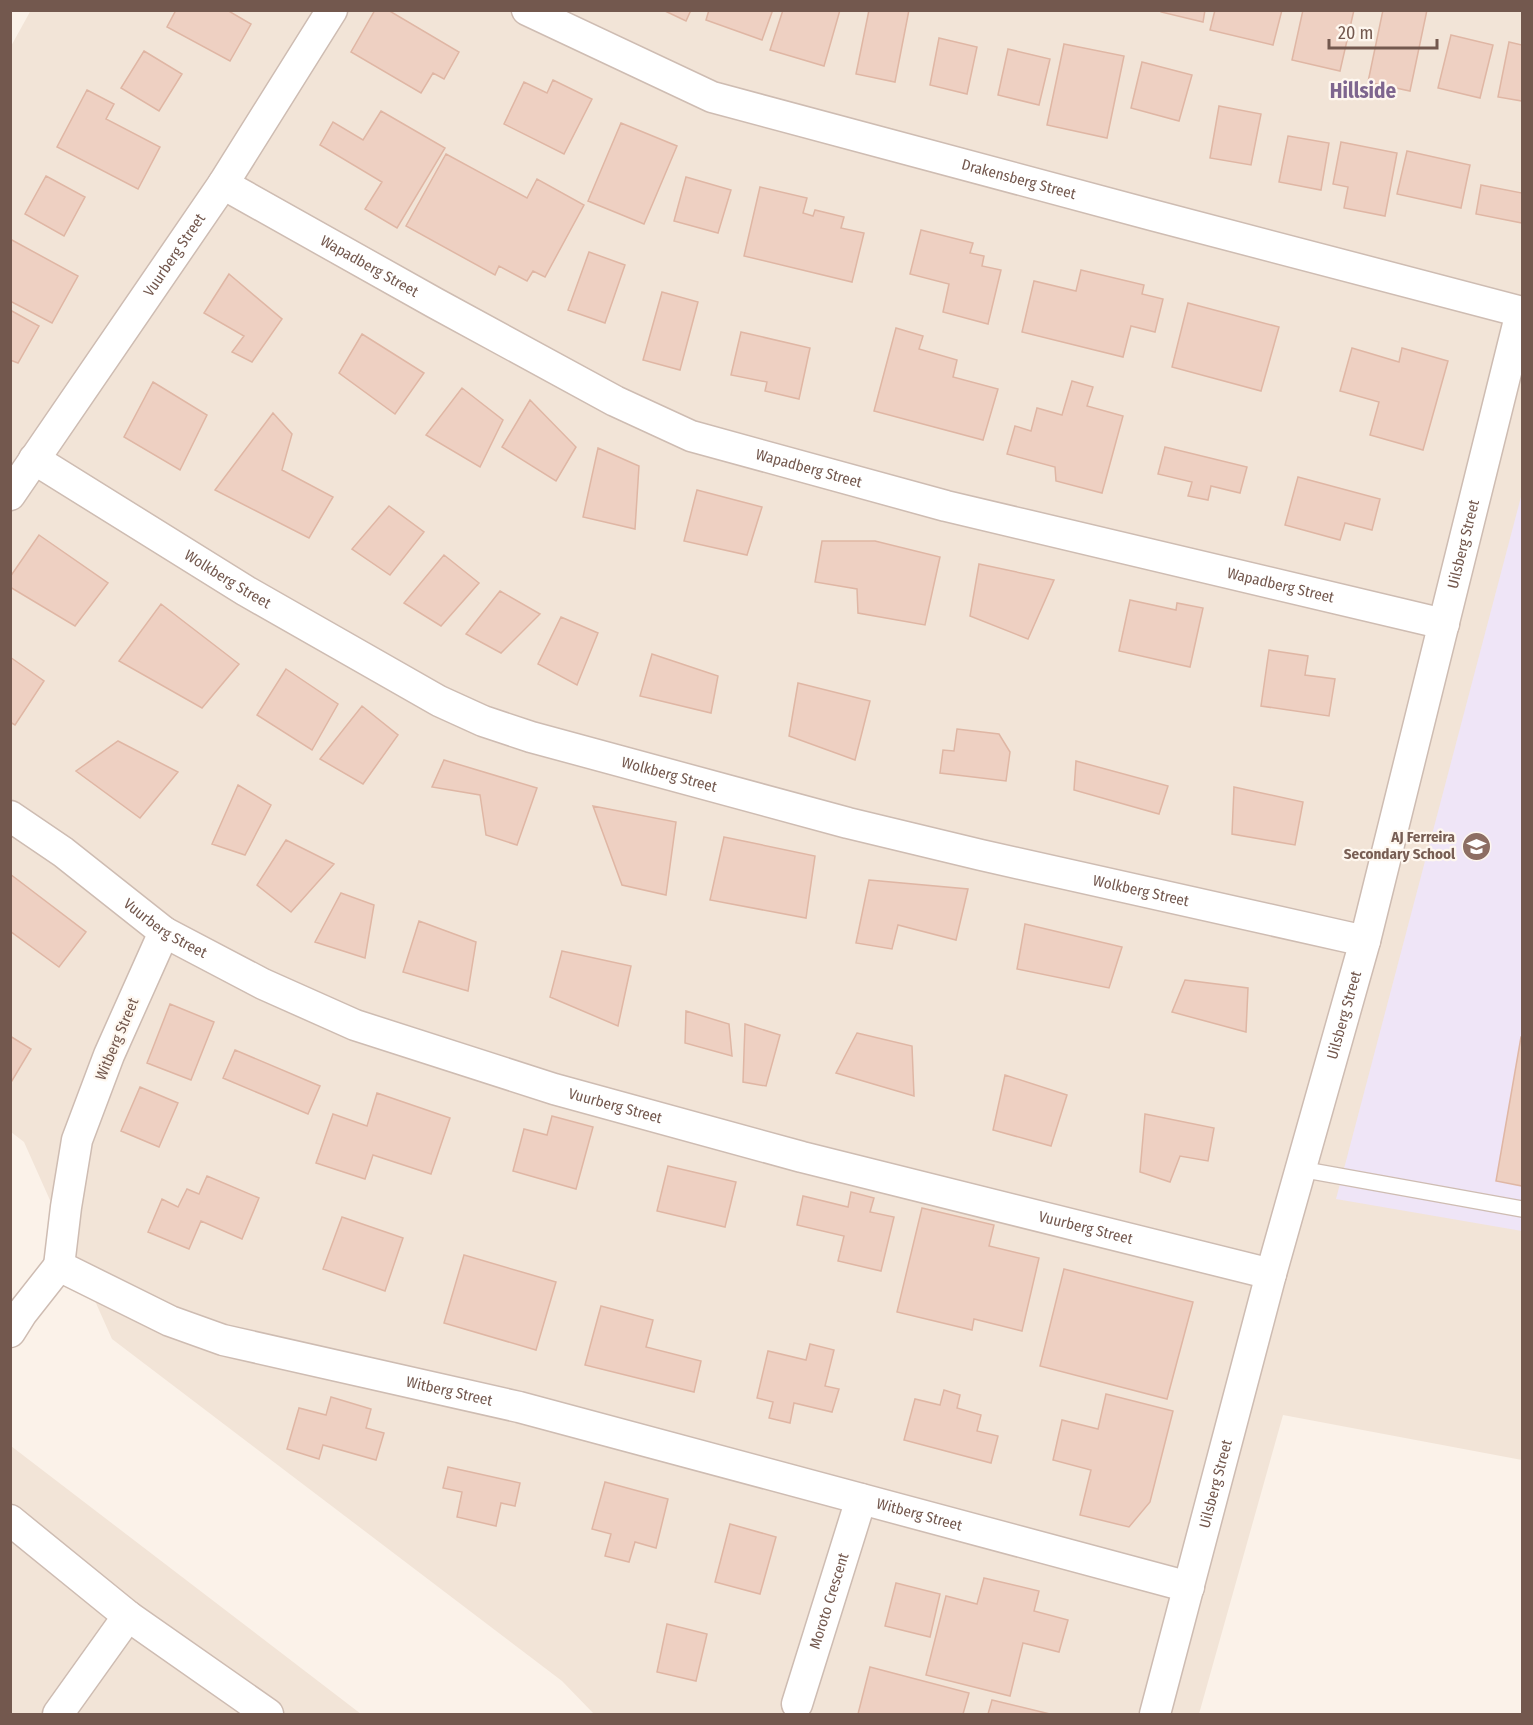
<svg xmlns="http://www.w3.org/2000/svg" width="1533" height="1725" viewBox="0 0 1533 1725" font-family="'Fira Sans Condensed',sans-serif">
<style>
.residential{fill:#f2e4d7}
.education{fill:#efe5f7}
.building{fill:#eed0c2;stroke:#dfb6a4;stroke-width:1.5}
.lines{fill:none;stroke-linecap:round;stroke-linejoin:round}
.lane-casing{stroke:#cebcb2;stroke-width:18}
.street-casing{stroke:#cebcb2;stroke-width:33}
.lane{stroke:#fff;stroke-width:15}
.street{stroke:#fff;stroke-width:30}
.labels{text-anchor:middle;stroke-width:4.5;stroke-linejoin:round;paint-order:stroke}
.street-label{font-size:15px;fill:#73584e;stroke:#fef7ef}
.education-label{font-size:15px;font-weight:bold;fill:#785e54;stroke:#fef7ef;text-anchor:end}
.district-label{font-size:21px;font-weight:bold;fill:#7e668f;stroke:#fef7ef}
</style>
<rect width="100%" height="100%" fill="#fbf2e9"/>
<path class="residential" d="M31,10L1522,11V1460L1283,1415L1199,1714H594L562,1681L112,1339L24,1142L11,1132L10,48Z
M11,1446L361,1714H11Z"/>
<path class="education" d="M1522,493V1231L1336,1199Z"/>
<path class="building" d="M176,10H227L251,24L230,61L167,27Z
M375,10H388L459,52L444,79L433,73L421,93L351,52Z
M663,10H691L686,21Z
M709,10H768L772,12L762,40L706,20Z
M783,10H840L824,66L770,50Z
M869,10H909L895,82L856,74Z
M1161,10H1205L1203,22L1161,12Z
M1215,10H1282L1273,45L1210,30Z
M1303,10H1354L1340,71L1292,60Z
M1383,10H1427L1410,91L1368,82Z
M1451,35L1493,45L1480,98L1438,88Z
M939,38L977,47L967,94L930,85Z
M1509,42L1522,45V101L1498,97Z
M1064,44L1124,56L1107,138L1047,125Z
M1008,49L1050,59L1039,105L998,95Z
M144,51L182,74L159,111L121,88Z
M1142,62L1192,75L1179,121L1131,108Z
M553,80L592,99L564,154L504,124L524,82L547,93Z
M87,90L114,104L106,119L160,147L138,189L57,147Z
M1219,106L1261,114L1251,165L1210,158Z
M381,111L445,148L397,228L365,209L382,182L320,145L333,122L363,140Z
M621,123L677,146L644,224L588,201Z
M1288,136L1329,143L1321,190L1279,182Z
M1341,142L1397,153L1385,216L1344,208L1348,187L1333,184Z
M1407,151L1470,165L1461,208L1397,194Z
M446,154L527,198L537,179L584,205L545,277L533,271L527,281L499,266L495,275L406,226Z
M46,176L85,197L64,236L25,214Z
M686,177L731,190L718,233L674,221Z
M1481,185L1522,193V223L1476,214Z
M760,187L807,198L803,213L813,216L815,210L844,217L841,228L864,233L852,282L744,256Z
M921,230L973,243L970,253L984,256L982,266L1001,270L988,324L943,312L949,284L910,274Z
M10,239L78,276L52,323L10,301Z
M589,252L625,265L605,323L568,310Z
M1081,270L1144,285L1142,294L1163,299L1155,332L1131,326L1123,357L1022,332L1034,281L1076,291Z
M229,274L282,319L252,362L232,352L244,336L204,313Z
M662,292L698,302L680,370L643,360Z
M1188,303L1279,327L1261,391L1172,367Z
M10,310L39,326L18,363L10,360Z
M896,328L923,336L919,349L957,360L953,377L998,389L983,440L874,411Z
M741,332L810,348L799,399L765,391L767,382L731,375Z
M362,334L424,373L395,414L339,373Z
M1352,348L1399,362L1402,348L1448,361L1423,450L1370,435L1379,402L1340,391Z
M1072,381L1093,387L1087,406L1123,416L1102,493L1056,481L1055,467L1007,454L1015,426L1031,431L1037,408L1062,415Z
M153,382L207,415L180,470L124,437Z
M462,388L503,420L480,467L426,435Z
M530,400L576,447L556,481L502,447Z
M273,413L292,434L282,470L333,497L309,538L215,490Z
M1165,447L1247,467L1240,493L1211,486L1208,500L1188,496L1192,482L1158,474Z
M598,448L639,466L635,529L583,517Z
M1298,477L1380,499L1372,530L1345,523L1340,540L1285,525Z
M697,490L762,507L747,555L684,541Z
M389,506L424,532L390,575L352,549Z
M39,535L108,583L75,626L10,587V577Z
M822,541H875L940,557L925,625L858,613L857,589L815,582Z
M444,555L479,583L441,626L404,603Z
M979,564L1054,580L1028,639L970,616Z
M500,591L540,614L501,653L466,634Z
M1130,600L1176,610L1177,603L1203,608L1190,667L1119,651Z
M161,604L239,664L202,708L119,661Z
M561,617L598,633L577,685L538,664Z
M1269,650L1308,656L1305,675L1335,679L1329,716L1261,706Z
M652,654L718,676L711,713L640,696Z
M10,657L44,681L15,725L10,722Z
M286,669L338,704L312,750L257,715Z
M798,683L870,701L855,760L789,736Z
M362,706L398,735L363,784L320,759Z
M957,729L999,734L1010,752L1006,781L940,773L943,750L954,751Z
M118,741L178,772L140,818L76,771Z
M444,760L537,788L517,845L486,835L480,795L432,787Z
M1076,761L1168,786L1159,814L1074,790Z
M238,785L271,805L245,855L212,844Z
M1234,787L1303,802L1295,845L1232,834Z
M593,806L676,822L666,895L622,885Z
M724,837L815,856L806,918L710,900Z
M286,840L334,864L291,912L257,885Z
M10,874L86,932L59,967L10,931Z
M869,880L968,889L956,940L898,925L892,949L856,943Z
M341,893L374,905L365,958L315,942Z
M419,921L476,942L468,991L403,972Z
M1025,924L1122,947L1109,988L1017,969Z
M562,951L631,966L618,1026L550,997Z
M1185,980L1248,988L1246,1032L1172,1012Z
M170,1004L214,1022L191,1080L147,1063Z
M686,1011L729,1024L732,1056L685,1043Z
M745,1024L780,1035L766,1086L743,1082Z
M857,1033L912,1046L914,1096L836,1073Z
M10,1036L31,1049L10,1084Z
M1521,1037H1522V1186L1496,1181Z
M235,1050L320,1086L308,1114L223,1078Z
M1005,1075L1067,1095L1051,1146L993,1130Z
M140,1087L178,1103L159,1147L121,1131Z
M377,1093L450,1118L431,1174L373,1155L365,1179L316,1163L333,1114L367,1126Z
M1145,1114L1214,1128L1208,1161L1180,1156L1170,1182L1140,1172Z
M552,1116L593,1127L576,1189L513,1171L524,1129L547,1135Z
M668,1166L736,1182L725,1227L657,1211Z
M207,1176L259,1198L242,1239L201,1221L189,1249L148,1232L162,1199L178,1207L187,1189L199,1194Z
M851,1192L874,1198L870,1212L894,1217L881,1271L838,1261L844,1236L797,1225L803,1196L848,1207Z
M922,1208L994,1225L989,1246L1039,1258L1022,1331L974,1319L972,1330L897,1312Z
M342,1217L403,1238L385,1291L323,1269Z
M464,1255L556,1282L536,1350L444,1323Z
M1064,1269L1193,1302L1167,1399L1040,1366Z
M601,1306L653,1320L646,1347L701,1361L694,1392L585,1365Z
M810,1344L834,1350L825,1386L839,1389L832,1412L794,1403L790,1423L769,1418L773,1402L757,1398L768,1351L806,1360Z
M944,1390L960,1395L957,1408L981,1415L977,1431L998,1436L991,1463L904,1440L915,1399L940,1405Z
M1106,1394L1173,1411L1150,1502L1129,1527L1080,1515L1091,1470L1053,1460L1062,1420L1098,1429Z
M331,1397L371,1409L366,1428L384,1433L376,1460L323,1445L319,1459L287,1449L299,1408L326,1415Z
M448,1467L520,1483L515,1506L501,1503L496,1526L457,1517L462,1492L443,1488Z
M605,1482L668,1499L656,1548L635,1542L629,1562L605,1556L611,1534L592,1529Z
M730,1524L776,1537L760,1594L715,1582Z
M984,1578L1039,1591L1034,1611L1068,1620L1059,1652L1023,1643L1010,1696L926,1675L946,1596L977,1604Z
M896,1583L940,1594L930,1637L885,1626Z
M667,1624L707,1634L696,1681L657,1672Z
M870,1667L969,1693L963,1714H858Z
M992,1700L1050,1714H988Z"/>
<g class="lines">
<defs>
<path id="lane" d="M1300,1169L1522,1209"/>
<g id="street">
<path id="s1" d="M527,10L712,97L1152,215L1522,312"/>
<path id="s2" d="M223,184L435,303L615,401L691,436L946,506L1444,624"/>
<path id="s3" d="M34,459L246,591L439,701L483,721L531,737L848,823L981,855L1365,941"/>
<path id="s4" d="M10,495L223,184L332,10"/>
<path id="s5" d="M10,816L63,852L164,932L263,984L355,1025L554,1089L802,1157L1271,1274"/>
<path id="s6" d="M164,932L109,1055L77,1140L66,1207L59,1266L170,1321L223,1340L519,1407L1189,1587"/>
<path d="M10,1332L22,1313L59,1266"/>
<path d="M10,1520L128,1616L268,1714"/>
<path id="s7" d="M797,1704L861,1499"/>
<path d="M58,1714L128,1616"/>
<path id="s8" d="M1155,1714L1271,1274L1365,941L1521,312"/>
</g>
</defs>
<use href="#lane" class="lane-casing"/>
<use href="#street" class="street-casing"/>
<use href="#lane" class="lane"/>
<use href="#street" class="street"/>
</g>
<defs>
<symbol id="school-disc" viewBox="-11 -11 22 22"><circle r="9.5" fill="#8d6e63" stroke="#fef7ef"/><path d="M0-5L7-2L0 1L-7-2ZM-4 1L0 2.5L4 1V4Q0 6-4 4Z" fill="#fff"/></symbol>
</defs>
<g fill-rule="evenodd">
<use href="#school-disc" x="1460" y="830" width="33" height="33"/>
</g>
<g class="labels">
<g class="street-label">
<text dy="5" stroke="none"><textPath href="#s1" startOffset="522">Drakensberg Street</textPath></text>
<text dy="5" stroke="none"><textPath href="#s4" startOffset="291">Vuurberg Street</textPath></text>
<text dy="5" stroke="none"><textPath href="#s2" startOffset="168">Wapadberg Street</textPath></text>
<text dy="5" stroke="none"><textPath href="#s2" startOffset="654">Wapadberg Street</textPath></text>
<text dy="5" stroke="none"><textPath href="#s8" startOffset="1210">Uilsberg Street</textPath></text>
<text dy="5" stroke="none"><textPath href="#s3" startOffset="228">Wolkberg Street</textPath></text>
<text dy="5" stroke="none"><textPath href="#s2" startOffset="1140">Wapadberg Street</textPath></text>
<text dy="5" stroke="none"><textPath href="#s3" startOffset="714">Wolkberg Street</textPath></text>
<text dy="5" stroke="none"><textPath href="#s3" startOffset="1200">Wolkberg Street</textPath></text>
<text dy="5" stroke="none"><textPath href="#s5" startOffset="192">Vuurberg Street</textPath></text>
<text dy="5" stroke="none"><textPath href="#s8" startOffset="724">Uilsberg Street</textPath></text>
<text transform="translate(117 1039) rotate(-67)" y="5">Witberg Street</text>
<text dy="5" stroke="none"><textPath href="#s5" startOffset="678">Vuurberg Street</textPath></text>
<text dy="5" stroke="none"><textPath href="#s5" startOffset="1164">Vuurberg Street</textPath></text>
<text dy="5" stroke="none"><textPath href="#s6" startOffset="765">Witberg Street</textPath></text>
<text dy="5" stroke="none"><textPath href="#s8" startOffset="238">Uilsberg Street</textPath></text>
<text dy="5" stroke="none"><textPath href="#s6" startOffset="1251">Witberg Street</textPath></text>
<text dy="5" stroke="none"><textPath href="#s7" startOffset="108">Moroto Crescent</textPath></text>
</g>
<g class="education-label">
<text x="1455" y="842">AJ Ferreira<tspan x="1455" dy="17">Secondary School</tspan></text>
</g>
<g class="district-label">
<text x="1363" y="98">Hillside</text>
</g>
</g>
<rect width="1533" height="1725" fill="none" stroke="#73584e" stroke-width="24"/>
<path d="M1329 39v9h108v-9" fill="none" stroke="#73584e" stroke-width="3"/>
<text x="1338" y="39" font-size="18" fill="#73584e" stroke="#fef7ef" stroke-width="4.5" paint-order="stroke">20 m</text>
</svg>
